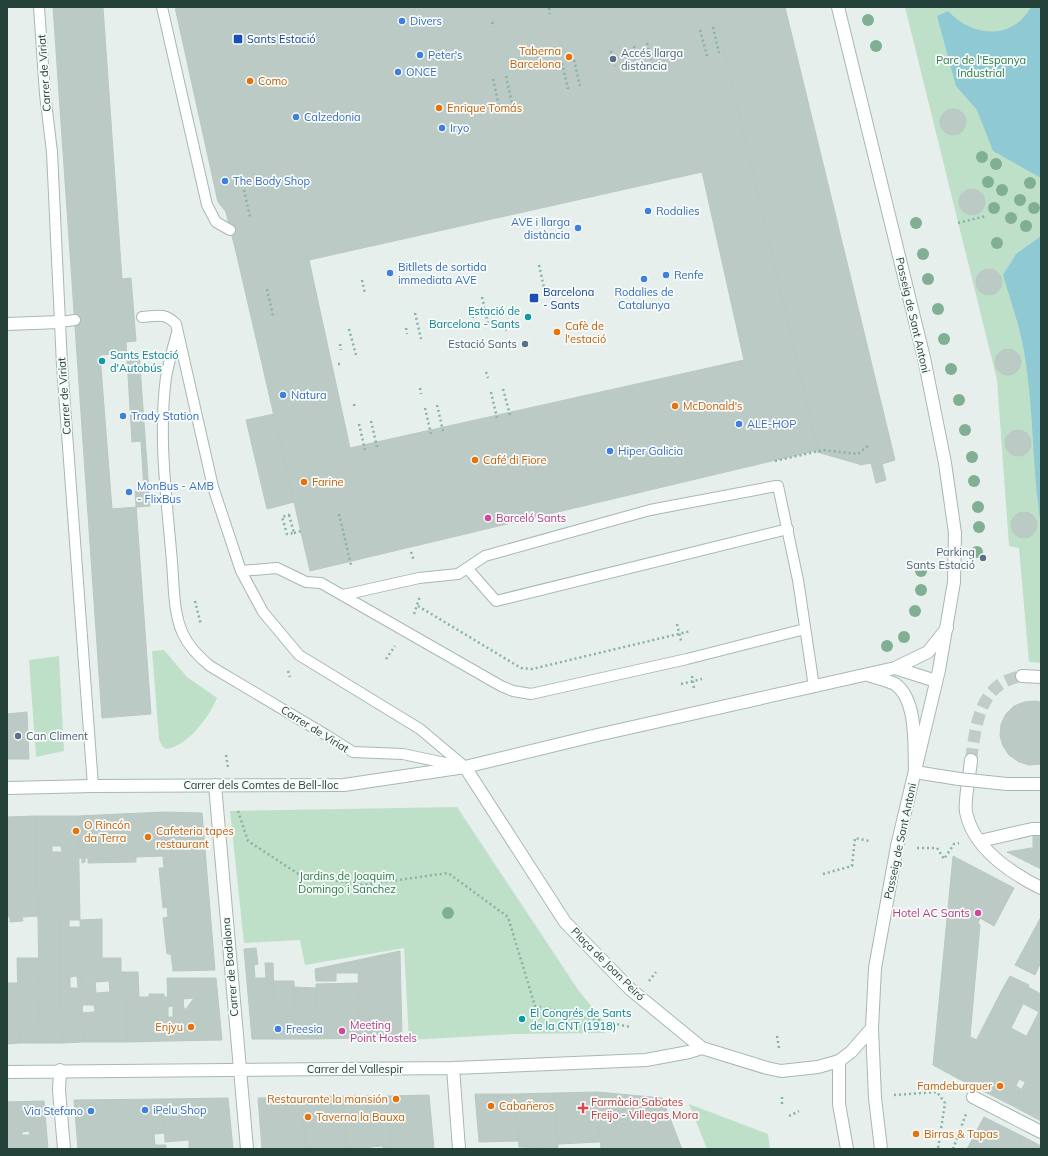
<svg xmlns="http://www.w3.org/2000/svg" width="1048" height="1156" viewBox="0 0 1048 1156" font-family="Mulish,sans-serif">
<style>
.green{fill:#bfe0c8}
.water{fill:#8ec9d4}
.building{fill:#bbcac4;stroke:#b8c9c2;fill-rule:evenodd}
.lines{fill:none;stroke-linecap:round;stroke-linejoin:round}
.pedestrian-tunnel{stroke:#bfccc8;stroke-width:12;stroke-dasharray:12 6;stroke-linecap:butt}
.service-casing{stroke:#a8b8b2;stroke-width:12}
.pedestrian-casing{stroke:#a8b8b2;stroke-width:14}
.minor-casing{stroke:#a8b8b2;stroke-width:14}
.tertiary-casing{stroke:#a8b8b2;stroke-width:14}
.path{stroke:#86b3a5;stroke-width:2.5;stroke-dasharray:2 3;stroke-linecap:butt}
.service{stroke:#fff;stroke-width:10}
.pedestrian{stroke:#fff;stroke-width:12}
.minor{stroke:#fff;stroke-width:12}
.tertiary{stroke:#fff;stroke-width:12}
.pedestrian-bridge-casing{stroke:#a8b8b2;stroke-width:14;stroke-linecap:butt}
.pedestrian-bridge{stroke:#fff;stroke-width:12}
.tree{fill:#80af93}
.shop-dot{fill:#3f7fe0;stroke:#f7fbf9;stroke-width:1.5}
.transit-dot{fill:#1a4fb4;stroke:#f7fbf9;stroke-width:1.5}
.food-dot{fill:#e8710a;stroke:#f7fbf9;stroke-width:1.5}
.service-dot{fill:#5c6f8a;stroke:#f7fbf9;stroke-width:1.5}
.culture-dot{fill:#0f9aa8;stroke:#f7fbf9;stroke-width:1.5}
.hotel-dot{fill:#d1479c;stroke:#f7fbf9;stroke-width:1.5}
.health-dot{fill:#e0444e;stroke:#f7fbf9;stroke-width:1.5}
.labels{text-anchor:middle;stroke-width:3.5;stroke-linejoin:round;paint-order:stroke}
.shop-label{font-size:11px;fill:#366cbe;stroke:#f7fbf9;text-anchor:start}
.transit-label{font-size:11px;fill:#164399;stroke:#f7fbf9;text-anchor:start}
.food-label{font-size:11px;fill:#c56008;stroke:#f7fbf9;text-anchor:start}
.service-label{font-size:11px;fill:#4e5e75;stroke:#f7fbf9;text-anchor:start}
.park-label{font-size:11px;fill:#2d7a4b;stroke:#f7fbf9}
.street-label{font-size:11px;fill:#24423a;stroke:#f7fbf9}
.culture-label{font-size:11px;fill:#0d838f;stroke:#f7fbf9;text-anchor:start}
.hotel-label{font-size:11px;fill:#b23c85;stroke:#f7fbf9;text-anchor:start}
.health-label{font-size:11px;fill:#be3a42;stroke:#f7fbf9;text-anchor:start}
</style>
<rect width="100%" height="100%" fill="#e6efeb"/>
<path class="green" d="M905,7H1041V663L1029,662L1019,548L1009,546L997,380Z
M164,650L187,677L217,698C210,716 187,747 166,749L162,746L159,739L152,651Z
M59,656L64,751L36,757L29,660Z
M457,807L579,991L601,1018L605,1033L514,1034L409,1040L404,948L305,965L300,940L244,943L230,811Z
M689,1104L768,1134L770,1149H707Z"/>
<path class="water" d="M1031,7H1041V178L993,151L977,110L956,86L937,16L948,11C972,37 1012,41 1031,7Z
M1041,236V525C1032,469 1034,413 1025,357C1021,330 1011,302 1003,275L1016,254Z"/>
<path class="building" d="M53,7H103L122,279L131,278L136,341L126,342L132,442L141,441L144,490L135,491L151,714L102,718Z
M175,7H714L818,450L310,571L236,252L226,212L218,202Z
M714,7H785L895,460L882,464L886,480L876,483L871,463L860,465L859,464L817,452L818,450Z
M940 122a13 13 0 1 1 26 0a13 13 0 1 1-26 0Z
M702,172L744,360L350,448L309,260Z
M959 202a13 13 0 1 1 26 0a13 13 0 1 1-26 0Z
M976 282a13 13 0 1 1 26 0a13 13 0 1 1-26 0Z
M995 362a13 13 0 1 1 26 0a13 13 0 1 1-26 0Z
M139,352L150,506L112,509L100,355Z
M274,414L294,502L267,509L246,420Z
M1005 443a13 13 0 1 1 26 0a13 13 0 1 1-26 0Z
M1011 525a13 13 0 1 1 26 0a13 13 0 1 1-26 0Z
M1035,701L1041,702V764L1029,765L1019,762L1009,755L1003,746L1000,736L1001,724L1006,714L1014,706L1024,702Z
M27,712L29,759H7V714Z
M164,812L202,813L215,970L173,971L171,954H167L163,918L168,917L167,907L163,908L159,868H164L163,856L136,857V862L88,863V858H85V862L82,863V858H78V816Z
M36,816H78L80,920H38ZM52,846H61L62,852H52Z
M36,816L38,916L22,917L23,921L10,922V917H7V817Z
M1033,834H1041V849L1033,848Z
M1031,848L1041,849V869L1007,852Z
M953,856L1014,888L994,926L980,918L978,923L980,925L970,1037L977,1040L957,1078L933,1065Z
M1041,917V962L1035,975L1015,965Z
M102,919V958H121V972H125L127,1042H83L82,1013L95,1012L94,1005H82L80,920ZM109,981L110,992L96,993L95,982Z
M38,920H59L62,1043H40Z
M59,920H69V927H81L83,1042L62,1043ZM77,976L78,988H70V977Z
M256,948L258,964L254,965L255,978H266L265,963H273L275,1039H252L244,949Z
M400,951L402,1037L359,1038L358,960Z
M17,958H38L40,1043H19Z
M358,960V973H336V981H316L315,969Z
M125,972H138L139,997H149V994H164V997H168V1041L127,1042Z
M1010,976L1029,985L1020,1002L1001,992Z
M167,978H216L222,1040L168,1041V1017H173V1006L168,1007ZM194,998L186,1009H184L183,999Z
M273,981H294L295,1039H275Z
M7,983H17L19,1043L7,1044Z
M358,983L359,1038L317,1039L316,984Z
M294,987L316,988L317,1039H295Z
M1028,987L1041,994V1009L1039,1012L1020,1002Z
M1001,992L1023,1004L1011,1028L1026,1036L995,1097L957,1078Z
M1039,1012L1041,1013V1052L1025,1082L1019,1079L1016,1086L1021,1089L1013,1106L995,1097Z
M1041,1052V1121L1013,1106Z
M597,1092L600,1142L558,1144L555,1093Z
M597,1092L662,1098L682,1149H601Z
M555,1093L558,1149L519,1147L515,1094Z
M475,1094H515L519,1141L479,1142Z
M429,1095L434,1149H391L387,1096Z
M343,1096H387L391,1149H383V1146L347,1149Z
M343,1096L347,1149H306L301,1097Z
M301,1097L306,1149H262L258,1098Z
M228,1098L233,1149H189V1140L165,1142L163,1099Z
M163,1099L165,1133L154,1134L155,1145H166V1149H78L74,1100Z
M44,1101L48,1149H8L7,1102ZM29,1131L30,1135H22V1132Z
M984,1117L1022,1136L1015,1149H967Z
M1022,1136L1041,1146L1039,1149H1015Z"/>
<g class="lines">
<path class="pedestrian-tunnel" d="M971,760C976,725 979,683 1022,676"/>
<defs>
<path id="service" d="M39,7L45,94L52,152L62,365L93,786
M162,7L207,205L216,222L230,230
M142,317C157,316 165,312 176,324L213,487L241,571L263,612L299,655L420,729L464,766
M60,322L75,320
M177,333C173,347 169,362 166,377C158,438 167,501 172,562C174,585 173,613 183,634C189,647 199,657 210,666L326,735L353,752L403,754L459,766
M467,568L496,601L788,529
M241,571L277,568L306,582L321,583L501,686L513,691L531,694L687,659L805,629
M343,595L419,578L458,574L485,556L650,510L776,486H778L798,580L814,687"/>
<path id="pedestrian" d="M7,324L60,322
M1022,676L1041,677
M971,760C970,774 964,800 966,812C973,848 1011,873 1041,888
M980,841L1032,829H1041
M973,1097L1041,1132"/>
<path id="minor" d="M895,668L936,681
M868,675C876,678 887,680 895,684C918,700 914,748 915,772L959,779
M465,767L565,922L630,989L702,1048L767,1068L781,1071L818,1067L839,1061
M215,785L247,1149
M7,788L93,786L344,785L465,767L593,736L895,668L928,652L947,628
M453,1068L459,1149
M60,1070L59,1090L64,1149
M7,1072L453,1068L646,1060L689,1052L702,1048"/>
<path id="tertiary" d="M838,7L924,358L945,463L955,533L954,582L939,670L897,846L875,968L872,1028L875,1098L881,1149
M847,1149L839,1104V1061L851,1052L872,1028"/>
</defs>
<use href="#service" class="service-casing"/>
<use href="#pedestrian" class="pedestrian-casing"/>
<use href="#minor" class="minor-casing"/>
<use href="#tertiary" class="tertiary-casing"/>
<path class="path" d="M549,8L550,14
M492,22L494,27
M713,27L719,53
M700,30L707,56
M647,43L653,69
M634,46L640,72
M611,51L615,66
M574,60L580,86
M562,63L568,89
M506,76L512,103
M493,79L499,106
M244,190L250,217
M958,223L986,216
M539,265L546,297
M362,280L365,294
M267,289L273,316
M482,297L488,324
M472,312L473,318
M415,313L421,339
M406,328L407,334
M349,329L356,355
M505,330L507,329
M340,344L341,350
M338,364H340
M486,372L488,378
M420,388L421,394
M503,389L510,415
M491,392L497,418
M354,404L355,409
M437,405L443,431
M425,408L431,434
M371,421L377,447
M359,424L365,450
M775,461L823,450L858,454L869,445
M339,514L351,565
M289,515L294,533L287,534L282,517Z
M294,533L301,531
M411,552L414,561
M195,601L201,625
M418,606L521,668L532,669L691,631
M414,614L420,596
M677,624L681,641
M386,659L395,646
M288,671L290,677
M692,676L694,688
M681,684L702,679
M226,755L228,767
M238,811L248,841L300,875L363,885L448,873L508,917L535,1006L630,1027
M917,848H937L944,859L954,844L959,843
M823,874L852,866L855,838L869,841
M649,981L656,972
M620,1016L625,1011
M777,1036L779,1048
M894,1095L937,1092L945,1103L938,1149
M782,1104V1096
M789,1116L799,1111
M953,1149L966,1114"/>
<use href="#service" class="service"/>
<use href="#pedestrian" class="pedestrian"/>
<use href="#minor" class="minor"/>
<use href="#tertiary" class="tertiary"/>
<defs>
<path id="pedestrian-bridge" d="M959,779L1007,784H1041"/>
</defs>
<use href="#pedestrian-bridge" class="pedestrian-bridge-casing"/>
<use href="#pedestrian-bridge" class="pedestrian-bridge"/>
</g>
<g class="tree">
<circle cx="868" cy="20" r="6"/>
<circle cx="876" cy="46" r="6"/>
<circle cx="982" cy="157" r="6"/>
<circle cx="996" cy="164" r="6"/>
<circle cx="988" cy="182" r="6"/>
<circle cx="1030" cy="183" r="6"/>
<circle cx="1002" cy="190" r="6"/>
<circle cx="1020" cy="200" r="6"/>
<circle cx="994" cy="208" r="6"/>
<circle cx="1034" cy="208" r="6"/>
<circle cx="1011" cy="218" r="6"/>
<circle cx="916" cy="223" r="6"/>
<circle cx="1026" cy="226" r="6"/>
<circle cx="997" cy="243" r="6"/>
<circle cx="923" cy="254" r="6"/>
<circle cx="928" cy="279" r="6"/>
<circle cx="938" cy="309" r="6"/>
<circle cx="944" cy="339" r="6"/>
<circle cx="951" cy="369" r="6"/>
<circle cx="959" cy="400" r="6"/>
<circle cx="965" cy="430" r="6"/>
<circle cx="972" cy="457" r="6"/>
<circle cx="974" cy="481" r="6"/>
<circle cx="978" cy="507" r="6"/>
<circle cx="979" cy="527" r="6"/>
<circle cx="977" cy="552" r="6"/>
<circle cx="921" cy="571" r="6"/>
<circle cx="921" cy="590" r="6"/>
<circle cx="915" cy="611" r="6"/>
<circle cx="904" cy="637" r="6"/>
<circle cx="887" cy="646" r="6"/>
<circle cx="448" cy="913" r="6"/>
</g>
<g class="shop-dot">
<circle cx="402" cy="21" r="4"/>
<circle cx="420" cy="55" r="4"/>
<circle cx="398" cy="72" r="4"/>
<circle cx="296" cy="117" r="4"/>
<circle cx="442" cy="128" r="4"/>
<circle cx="225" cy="181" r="4"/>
<circle cx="648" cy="211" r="4"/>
<circle cx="578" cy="228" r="4"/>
<circle cx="390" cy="273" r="4"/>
<circle cx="666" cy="275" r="4"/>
<circle cx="644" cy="279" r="4"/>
<circle cx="283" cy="395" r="4"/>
<circle cx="123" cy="416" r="4"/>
<circle cx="739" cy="424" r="4"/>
<circle cx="610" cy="451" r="4"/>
<circle cx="129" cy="492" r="4"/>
<circle cx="278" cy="1029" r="4"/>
<circle cx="145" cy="1110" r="4"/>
<circle cx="91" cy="1111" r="4"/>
</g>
<g class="transit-dot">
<rect x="233" y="34" width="10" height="10" rx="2"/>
<rect x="529" y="293" width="10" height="10" rx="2"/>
</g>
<g class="food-dot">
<circle cx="569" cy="57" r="4"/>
<circle cx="250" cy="81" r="4"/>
<circle cx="439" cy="108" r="4"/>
<circle cx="557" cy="332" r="4"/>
<circle cx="675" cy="406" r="4"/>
<circle cx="475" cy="460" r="4"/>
<circle cx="304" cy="482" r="4"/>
<circle cx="76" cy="831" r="4"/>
<circle cx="148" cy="837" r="4"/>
<circle cx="191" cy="1027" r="4"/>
<circle cx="1000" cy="1086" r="4"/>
<circle cx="396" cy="1099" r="4"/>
<circle cx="491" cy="1106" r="4"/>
<circle cx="308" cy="1117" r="4"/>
<circle cx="916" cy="1134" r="4"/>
</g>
<g class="service-dot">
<circle cx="613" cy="59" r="4"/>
<circle cx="525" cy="344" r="4"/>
<circle cx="983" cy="558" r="4"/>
<circle cx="18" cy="736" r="4"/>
</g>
<g class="culture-dot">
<circle cx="528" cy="317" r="4"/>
<circle cx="102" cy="361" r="4"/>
<circle cx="522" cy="1019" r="4"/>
</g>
<g class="hotel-dot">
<circle cx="488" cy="518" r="4"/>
<circle cx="978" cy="913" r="4"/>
<circle cx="342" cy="1031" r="4"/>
</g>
<path class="health-dot" d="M581 1102h4v4h4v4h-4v4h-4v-4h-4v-4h4z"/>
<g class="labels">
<g class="shop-label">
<text x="410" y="25">Divers</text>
<text x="428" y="59">Peter's</text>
<text x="406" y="76">ONCE</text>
<text x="304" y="121">Calzedonia</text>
<text x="450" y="132">Iryo</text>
<text x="233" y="185">The Body Shop</text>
<text x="656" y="215">Rodalies</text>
<text x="570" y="226" text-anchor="end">AVE i llarga<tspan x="570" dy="13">distància</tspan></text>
<text x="398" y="271">Bitllets de sortida<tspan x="398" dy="13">immediata AVE</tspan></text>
<text x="674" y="279">Renfe</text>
<text x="644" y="296" text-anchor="middle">Rodalies de<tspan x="644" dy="13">Catalunya</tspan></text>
<text x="291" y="399">Natura</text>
<text x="131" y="420">Trady Station</text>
<text x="747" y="428">ALE-HOP</text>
<text x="618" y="455">Hiper Galicia</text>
<text x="137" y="490">MonBus - AMB<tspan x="137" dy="13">- FlixBus</tspan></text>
<text x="286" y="1033">Freesia</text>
<text x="153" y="1114">iPelu Shop</text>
<text x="83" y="1115" text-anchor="end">Via Stefano</text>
</g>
<g class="transit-label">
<text x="247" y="43">Sants Estació</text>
<text x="543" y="296">Barcelona<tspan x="543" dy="13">- Sants</tspan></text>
</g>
<g class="food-label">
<text x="561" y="55" text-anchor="end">Taberna<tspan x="561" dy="13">Barcelona</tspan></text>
<text x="258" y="85">Como</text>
<text x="447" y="112">Enrique Tomás</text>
<text x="565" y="330">Cafè de<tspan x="565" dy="13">l'estació</tspan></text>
<text x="683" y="410">McDonald's</text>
<text x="483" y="464">Café di Fiore</text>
<text x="312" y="486">Farine</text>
<text x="84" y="829">O Rincón<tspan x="84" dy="13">da Terra</tspan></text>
<text x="156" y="835">Cafeteria tapes<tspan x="156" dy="13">restaurant</tspan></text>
<text x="183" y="1031" text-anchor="end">Enjyu</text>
<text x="992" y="1090" text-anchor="end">Famdeburguer</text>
<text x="388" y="1103" text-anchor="end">Restaurante la mansión</text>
<text x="499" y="1110">Cabañeros</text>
<text x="316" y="1121">Taverna la Bauxa</text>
<text x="924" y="1138">Birras &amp; Tapas</text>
</g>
<g class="service-label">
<text x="621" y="57">Accés llarga<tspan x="621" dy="13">distància</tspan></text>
<text x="517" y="348" text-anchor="end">Estació Sants</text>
<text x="975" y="556" text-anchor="end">Parking<tspan x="975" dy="13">Sants Estació</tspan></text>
<text x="26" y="740">Can Climent</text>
</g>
<g class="park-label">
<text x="981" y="64">Parc de l'Espanya<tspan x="981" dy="13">Industrial</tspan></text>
<text x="347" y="880">Jardins de Joaquim<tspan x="347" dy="13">Domingo i Sanchez</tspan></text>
</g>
<g class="street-label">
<text transform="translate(44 73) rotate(-94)" y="4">Carrer de Viriat</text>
<text transform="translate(913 315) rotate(77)" y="4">Passeig de Sant Antoni</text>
<text transform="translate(64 396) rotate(-94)" y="4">Carrer de Viriat</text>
<text transform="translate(315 729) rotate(32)" y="4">Carrer de Viriat</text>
<text x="261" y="789">Carrer dels Comtes de Bell-lloc</text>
<text transform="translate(900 841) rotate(-78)" y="4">Passeig de Sant Antoni</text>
<text transform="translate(608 964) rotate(45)" y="4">Plaça de Joan Peiró</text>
<text transform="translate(230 967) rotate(-95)" y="4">Carrer de Badalona</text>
<text x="355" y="1073">Carrer del Vallespir</text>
</g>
<g class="culture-label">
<text x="520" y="315" text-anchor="end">Estació de<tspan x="520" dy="13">Barcelona - Sants</tspan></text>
<text x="110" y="359">Sants Estació<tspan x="110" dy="13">d'Autobús</tspan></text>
<text x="530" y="1017">El Congrés de Sants<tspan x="530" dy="13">de la CNT (1918)</tspan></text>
</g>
<g class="hotel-label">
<text x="496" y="522">Barceló Sants</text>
<text x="970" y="917" text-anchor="end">Hotel AC Sants</text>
<text x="350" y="1029">Meeting<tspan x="350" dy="13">Point Hostels</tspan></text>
</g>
<g class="health-label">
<text x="591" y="1106">Farmàcia Sabates<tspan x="591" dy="13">Freijo - Villegas Mora</tspan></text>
</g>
</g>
<rect width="1048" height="1156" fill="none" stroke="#24423a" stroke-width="16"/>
</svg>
